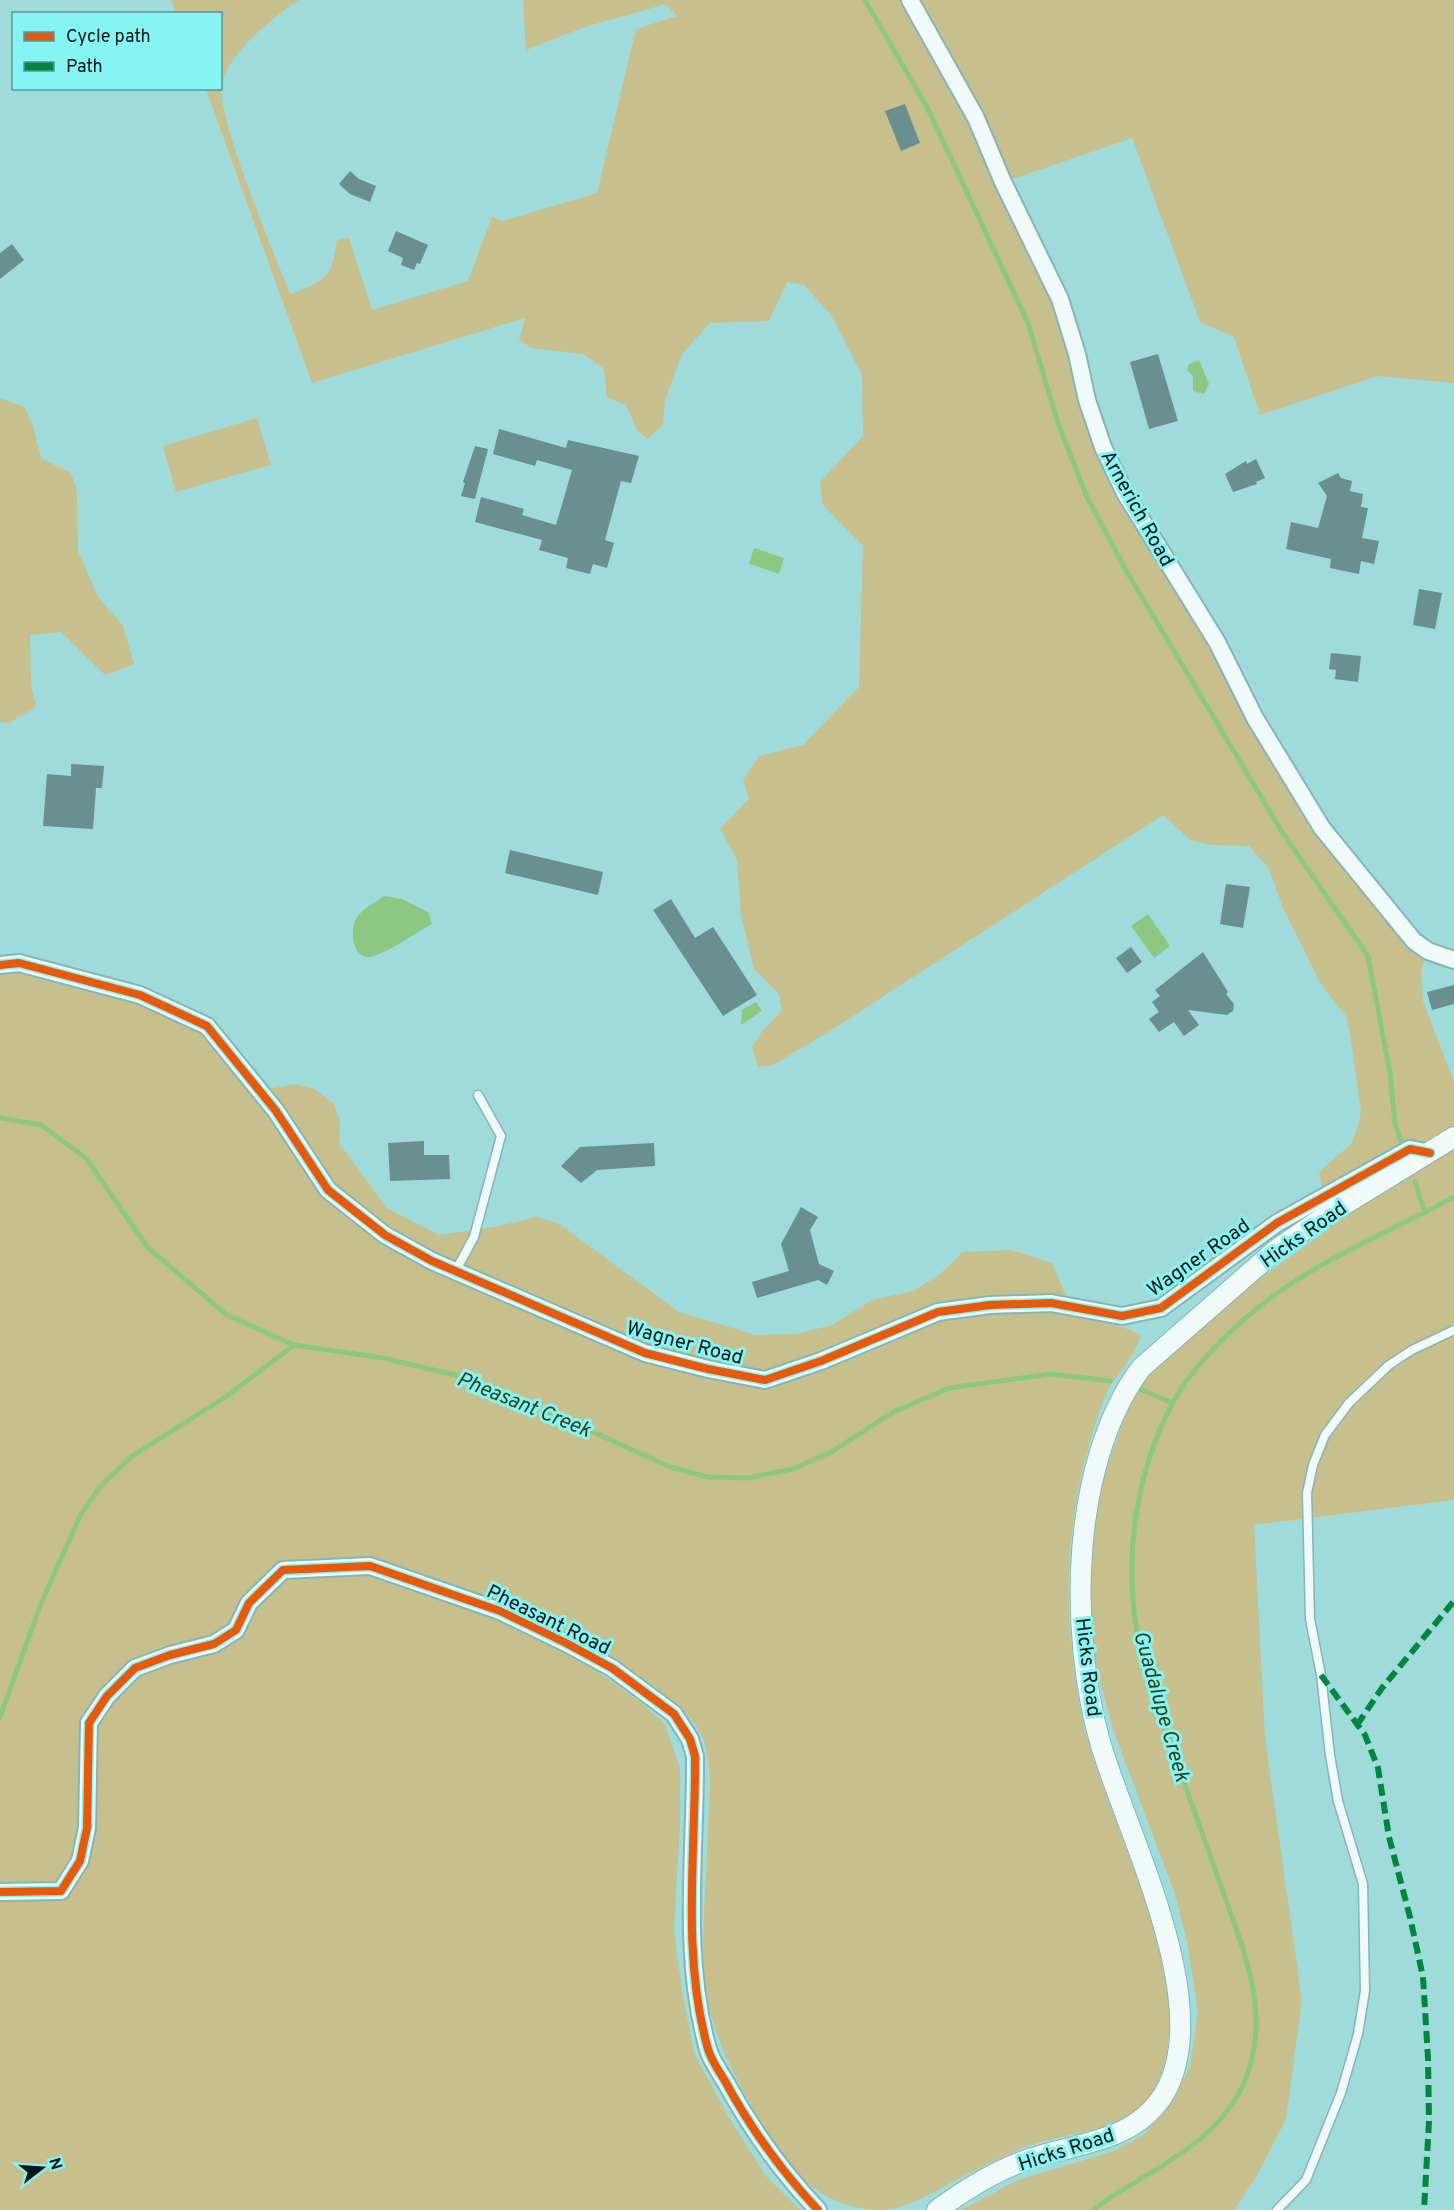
<svg xmlns="http://www.w3.org/2000/svg" width="1454" height="2210" viewBox="0 0 1454 2210" font-family="Overpass,sans-serif">
<style>
.green{fill:#c7c08c}
.water{fill:#8dc883}
.lines{fill:none;stroke-linecap:round;stroke-linejoin:round}
.stream{stroke:#8dc883;stroke-width:5}
.building{fill:#698f8e}
.service-casing{stroke:#84b6b5;stroke-width:11}
.minor-casing{stroke:#84b6b5;stroke-width:20}
.tertiary-casing{stroke:#84b6b5;stroke-width:22}
.service{stroke:#f0faf9;stroke-width:8}
.minor{stroke:#f0faf9;stroke-width:16}
.tertiary{stroke:#f0faf9;stroke-width:20}
.quiet{stroke:#00873e;stroke-width:6;stroke-dasharray:12 6;stroke-linecap:butt}
.cycleway-casing{stroke:#85f4f3;stroke-width:11}
.cycleway{stroke:#e8590c;stroke-width:8}
.labels{text-anchor:middle;stroke-width:6;stroke-linejoin:round;paint-order:stroke}
.street-label{font-size:20px;fill:#001515;stroke:#85f4f3}
.water-label{font-size:21px;font-style:italic;fill:#2a421a;stroke:#85f4f3}
</style>
<rect width="100%" height="100%" fill="#9edbda"/>
<path class="green" d="M171,0H299C273,17 230,52 222,83C214,112 276,258 290,294C325,281 332,278 337,240L349,238L372,310L468,281L492,217L503,221L597,193L636,29L677,16L666,4L585,27L526,50L523,0H1454V383L1378,376L1260,415L1234,337L1200,322L1132,138L1004,182L1060,299L1103,447L1322,828L1428,951L1421,969L1423,1001L1454,1082V1500L1254,1525L1265,1737L1302,2001L1286,2119L1257,2176L1234,2210H961L1018,2180L1114,2151L1143,2135L1170,2105L1190,2067L1198,2012L1187,1942L1175,1894L1115,1735L1095,1665L1086,1585L1094,1530L1102,1482L1133,1393L1156,1363L1237,1295L1329,1229L1319,1172L1351,1144L1358,1126L1361,1111L1350,1033L1346,1016L1320,983L1300,942L1283,908L1269,869L1249,846L1212,845L1190,840L1163,815L830,1031L773,1065L758,1067L752,1047L761,1033L782,1010L779,994L754,969L741,915L737,860L720,829L749,799L743,780L759,756L803,745L859,687L863,546L823,505L820,482L863,436L862,375L831,315L804,285L787,282L769,321L710,323L682,354L665,400L663,425L647,439L637,430L626,405L607,397L604,369L583,354L532,348L519,340L525,318L312,383L206,89L220,88V14L176,13Z
M0,398L24,407L33,425L41,458L71,473L77,491L78,551L98,597L123,626L134,664L105,675L61,632L30,635L31,684L36,707L9,723L0,722Z
M257,418L271,465L176,492L163,446Z
M16,973L138,1004L202,1031L251,1093L294,1084L315,1089L334,1104L340,1121L339,1143L387,1208L439,1235L494,1227L536,1217L558,1223L679,1312L756,1335L796,1334L832,1325L872,1300L913,1291L939,1275L963,1252L1011,1250L1052,1263L1074,1315L1123,1327L1140,1335C1138,1357 1113,1375 1105,1397C1077,1471 1064,1549 1070,1628C1073,1667 1078,1708 1089,1744C1114,1832 1183,1959 1167,2050C1154,2124 1111,2125 1049,2140C1016,2148 988,2163 958,2179C935,2191 909,2208 883,2210C832,2210 798,2182 774,2143C746,2098 716,2048 707,1995C699,1948 706,1897 707,1850C708,1815 714,1775 704,1741C691,1701 616,1663 580,1639L570,1652L640,1702L665,1724L680,1768V1826L674,1929L682,1990L694,2053L731,2121L766,2176L800,2210H0V974Z"/>
<path class="water" d="M1199,360L1209,384L1204,394L1193,391V376L1187,370L1189,364Z
M754,548L784,558L779,574L749,564Z
M384,896L402,899L428,912L432,924C413,934 394,949 374,956C352,963 348,928 358,916C364,908 376,902 384,896Z
M1148,914L1170,946L1154,958L1131,926Z
M756,1002L762,1011L741,1025L742,1010Z"/>
<g class="lines">
<path class="stream" d="M865,0L928,109L1028,323L1058,423L1087,497L1127,572L1282,832L1368,956L1390,1073L1395,1123L1403,1147
M0,1118L41,1125L86,1158L148,1248L227,1315L294,1345L383,1358L455,1375L523,1400L670,1467L708,1477L747,1478L793,1469L833,1451L893,1412L949,1388L1051,1374L1110,1381
M1415,1182L1425,1213
M1137,1388L1173,1403
M0,1717L40,1606L80,1516L100,1487L132,1456L227,1396L294,1345
M1093,2210C1145,2171 1212,2149 1242,2087C1273,2022 1247,1959 1225,1897C1205,1841 1185,1786 1166,1729C1155,1697 1143,1666 1137,1632C1124,1555 1136,1473 1172,1404C1194,1363 1239,1321 1276,1294C1332,1254 1394,1230 1454,1197"/>
</g>
<path class="building" d="M905,104L920,143L901,151L885,111Z
M350,171L359,179L376,186L370,202L350,194L339,184Z
M396,231L428,245L420,264L417,263L414,270L401,265L403,258L388,251Z
M12,244L24,260L0,279V253Z
M1158,354L1178,421L1149,429L1130,362Z
M499,429L566,448L568,440L639,456L631,483L621,481L605,540L614,543L607,568L593,564L590,574L566,568L568,558L539,550L542,540L475,522L481,497L524,509L522,515L556,525L572,470L537,460L535,466L493,454Z
M475,446L488,449L475,499L461,496L465,483L463,482Z
M1256,459L1265,478L1256,482L1257,484L1233,492L1225,474L1246,461L1247,464Z
M1338,473L1341,478L1352,481L1350,491L1363,494L1361,507L1368,508L1362,538L1379,541L1374,564L1361,561L1359,574L1330,568L1331,559L1286,549L1291,522L1318,528L1327,496L1318,483Z
M1419,589L1442,593L1435,629L1413,625Z
M1331,653L1361,656L1358,682L1335,679L1336,670L1329,669Z
M71,764L104,766L102,788H96L93,829L43,826L47,774L71,776Z
M510,850L603,872L598,895L505,873Z
M1226,884L1250,887L1243,928L1220,924Z
M671,899L695,938L713,927L757,995L723,1016L653,910Z
M1131,947L1142,962L1127,973L1116,958Z
M1203,952L1228,992L1226,994L1234,1004L1233,1011L1227,1015L1188,1010L1199,1025L1184,1036L1174,1022L1159,1032L1149,1019L1159,1012L1152,1002L1160,996L1155,990Z
M1454,985V1004L1432,1010L1427,992Z
M424,1141V1155H449L450,1179L390,1181L388,1143Z
M654,1143L655,1166L597,1170L581,1183L561,1166L580,1147Z
M801,1207L818,1217L810,1230L819,1264L834,1271L827,1285L818,1280L757,1298L752,1282L789,1271L781,1244Z"/>
<g class="lines">
<defs>
<path id="service" d="M456,1270L474,1237L501,1136L478,1095
M1277,2210L1306,2180L1341,2093L1358,2034L1365,1991L1363,1884L1338,1801L1330,1755L1321,1675L1310,1619L1307,1493L1313,1465L1325,1435L1349,1403L1389,1365L1412,1350L1454,1330"/>
<path id="minor" d="M910,0L976,118L1003,182L1060,299L1077,354L1087,400L1103,447L1125,493L1217,642L1255,718L1322,828L1414,941L1428,951L1454,960
M0,965L19,963L140,995L207,1026L276,1111L328,1190L385,1235L432,1261L645,1353L708,1369L765,1380L821,1361L938,1312L990,1305L1051,1303L1122,1316L1161,1308L1277,1223L1410,1149L1430,1153
M0,1892L61,1891L80,1861L87,1828L89,1723L107,1696L135,1668L170,1655L214,1644L236,1630L249,1603L283,1570L370,1566L500,1611L566,1643L612,1668L674,1714L690,1739L695,1756V1775C694,1865 683,1961 708,2049C711,2060 719,2071 725,2081C751,2129 781,2171 818,2210"/>
<path id="tertiary" d="M937,2210C962,2192 988,2175 1016,2164C1068,2142 1131,2147 1164,2094C1217,2005 1126,1832 1100,1742C1069,1631 1070,1464 1141,1368L1277,1249L1324,1217L1454,1137"/>
</defs>
<use href="#service" class="service-casing"/>
<use href="#minor" class="minor-casing"/>
<use href="#tertiary" class="tertiary-casing"/>
<use href="#service" class="service"/>
<use href="#minor" class="minor"/>
<use href="#tertiary" class="tertiary"/>
<path class="quiet" d="M1321,1675L1365,1735L1378,1768L1389,1837L1410,1917L1423,1977L1428,2058L1429,2121L1424,2210
M1357,1725L1382,1688L1454,1601"/>
<defs>
<path id="cycleway" d="M0,965L19,963L140,995L207,1026L276,1111L328,1190L385,1235L432,1261L645,1353L708,1369L765,1380L821,1361L938,1312L990,1305L1051,1303L1122,1316L1161,1308L1277,1223L1410,1149L1430,1153
M0,1892L61,1891L80,1861L87,1828L89,1723L107,1696L135,1668L170,1655L214,1644L236,1630L249,1603L283,1570L370,1566L500,1611L566,1643L612,1668L674,1714L690,1739L695,1756V1775C694,1865 683,1961 708,2049C711,2060 719,2071 725,2081C751,2129 781,2171 818,2210"/>
</defs>
<use href="#cycleway" class="cycleway-casing"/>
<use href="#cycleway" class="cycleway"/>
</g>
<g class="labels">
<g class="street-label">
<text transform="translate(1138 508) rotate(61)" y="7">Arnerich Road</text>
<text transform="translate(1303 1234) rotate(-35)" y="7">Hicks Road</text>
<text transform="translate(1198 1257) rotate(-35)" y="7">Wagner Road</text>
<text transform="translate(685 1342) rotate(15)" y="7">Wagner Road</text>
<text transform="translate(549 1619) rotate(26)" y="7">Pheasant Road</text>
<text transform="translate(1089 1667) rotate(83)" y="7">Hicks Road</text>
<text transform="translate(1066 2149) rotate(-18)" y="7">Hicks Road</text>
</g>
<g class="water-label">
<text transform="translate(524 1404) rotate(22)" y="7">Pheasant Creek</text>
<text transform="translate(1162 1706) rotate(74)" y="7">Guadalupe Creek</text>
</g>
</g>
<rect x="12" y="12" width="210" height="78" fill="#85f4f3" stroke="#509b9a" stroke-width="1.5"/>
<rect x="24" y="32" width="30" height="9" fill="#e8590c" stroke="#509b9a" stroke-width="1.5"/>
<text x="66" y="42" font-size="18" fill="#001515">Cycle path</text>
<rect x="24" y="62" width="30" height="9" fill="#00873e" stroke="#509b9a" stroke-width="1.5"/>
<text x="66" y="72" font-size="18" fill="#001515">Path</text>
<g transform="translate(42 2168) rotate(73)" stroke="#85f4f3" stroke-width="4.5" paint-order="stroke">
<path d="M0-4.5L10 22L0 15L-10 22Z" fill="#001515"/>
<text y="-9" font-size="16" font-weight="bold" text-anchor="middle" fill="#001515">N</text>
</g>
</svg>
